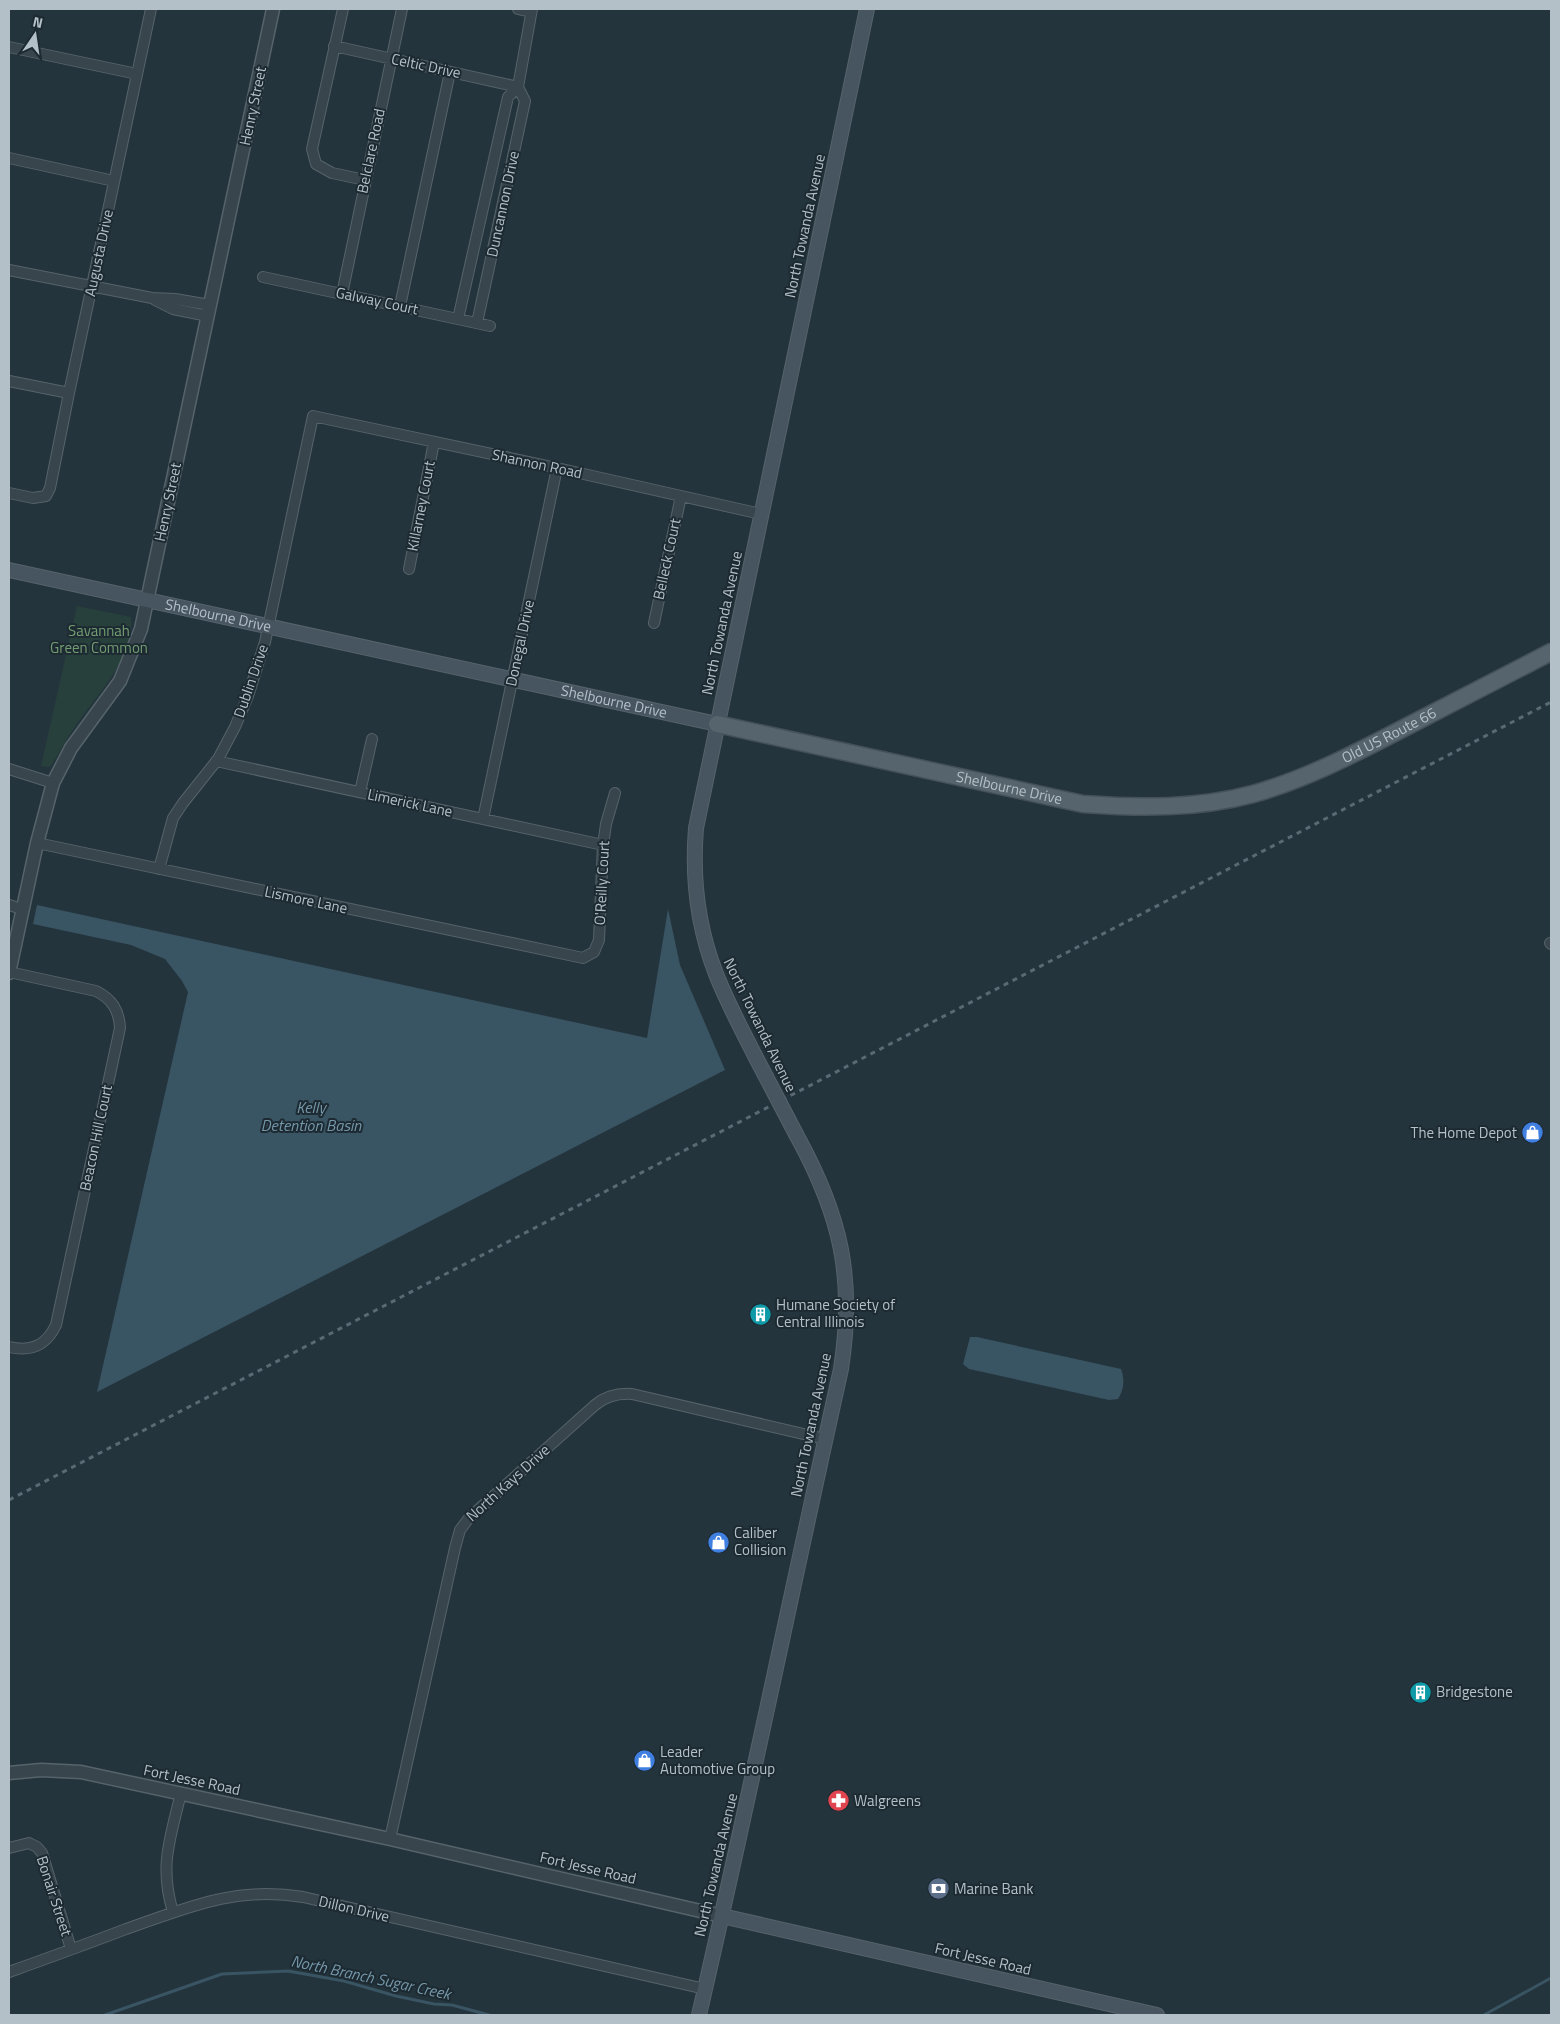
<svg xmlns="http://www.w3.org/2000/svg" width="1560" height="2024" viewBox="0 0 1560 2024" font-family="'Titillium Web',sans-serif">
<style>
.green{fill:#27403c}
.water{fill:#395463}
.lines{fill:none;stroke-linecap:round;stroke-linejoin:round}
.stream{stroke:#395463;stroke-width:3}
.minor-casing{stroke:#56636b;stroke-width:12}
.tertiary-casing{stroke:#56636b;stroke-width:15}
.secondary-casing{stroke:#56636b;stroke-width:16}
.primary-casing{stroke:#445159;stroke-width:19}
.minor{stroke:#38454d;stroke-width:10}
.tertiary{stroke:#38454d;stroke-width:12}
.secondary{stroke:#465560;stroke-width:14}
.primary{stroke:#56656d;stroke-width:16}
.rail{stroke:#5a6a74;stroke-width:3;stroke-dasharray:5 5;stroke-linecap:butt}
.secondary-bridge-casing{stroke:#56636b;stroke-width:16;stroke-linecap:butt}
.secondary-bridge{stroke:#465560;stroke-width:14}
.labels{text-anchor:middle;stroke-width:4;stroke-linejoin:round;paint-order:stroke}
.street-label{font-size:15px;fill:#b4c0c8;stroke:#1d2a32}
.park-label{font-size:15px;fill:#729d72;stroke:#1d2a32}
.poi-label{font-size:15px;fill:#b4c0c8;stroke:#1d2a32;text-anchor:start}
.water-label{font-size:16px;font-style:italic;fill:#7598aa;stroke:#1d2a32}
</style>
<rect width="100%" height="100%" fill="#24343c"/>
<path class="green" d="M77,606L131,617C134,657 100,691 79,721C68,736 60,752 50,767L41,766Z"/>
<path class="water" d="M37,905L647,1038L668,909L680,965L725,1070L97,1392L188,992L182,981L165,959L131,945L33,924Z
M970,1337H977L1121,1369C1125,1380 1124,1389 1118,1399L1109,1400L969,1369L963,1364Z"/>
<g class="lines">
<path class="stream" d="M105,2015L222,1974L288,1971L344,1981L396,1996L434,2004L452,2005L489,2015
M1484,2015L1551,1978"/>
<defs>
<path id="minor" d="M343,9L312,149L316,164L332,173L365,180
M518,9L531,12
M334,46L518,87
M9,47L137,74
M9,158L114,181
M9,270L152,298L175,299L210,305
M263,277L490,326
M342,294L402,9
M155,300L173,309L208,316
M400,306L450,72
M458,319L508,97L518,87L532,9
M477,323L525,101L518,87
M9,381L69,393
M9,493L33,498L46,496L50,488L69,393L151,9
M409,569L434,442
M654,623L681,496
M216,761L603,845
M9,769L53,783
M360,792L372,739
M483,819L557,468
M37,843L583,958L594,952L599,940L603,845L606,824L615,793
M159,869L173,818L183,803L218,759L235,727L248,696L265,642L313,416L557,468L761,514
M9,905L22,909
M1550,943L1551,944
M9,1347C31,1352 46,1346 56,1325L120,1028C119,1010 112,999 96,991L9,972
M390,1839L455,1548L460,1530L469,1518L595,1405C606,1396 617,1393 632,1394L825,1439
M9,1848L29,1843L37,1847L42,1853L71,1949
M173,1912C159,1866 170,1839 181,1793
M9,1972C48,1958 87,1944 126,1929C189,1907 235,1886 303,1897L705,1989"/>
<path id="tertiary" d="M9,973L37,843L53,783L71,748L120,681L141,629L273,9
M9,1773L41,1770L81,1772L390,1839L722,1916"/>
<g id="secondary">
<path id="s1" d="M9,570L717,724"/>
<path d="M754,1054C741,1028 727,1002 716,974C698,928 692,877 696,828L867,9"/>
<path d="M722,1916L1157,2015"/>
<path d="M699,2015C749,1800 793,1584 841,1369C855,1278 841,1216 797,1136"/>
</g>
<g id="primary">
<path id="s2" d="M717,724L1083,804C1140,808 1197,809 1253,794C1306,779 1354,754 1402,729C1452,703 1502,677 1551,652"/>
</g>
</defs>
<use href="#minor" class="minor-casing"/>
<use href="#tertiary" class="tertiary-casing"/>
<use href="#secondary" class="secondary-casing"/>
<use href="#primary" class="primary-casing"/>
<use href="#minor" class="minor"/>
<use href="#tertiary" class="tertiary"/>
<use href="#secondary" class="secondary"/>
<use href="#primary" class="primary"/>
<path class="rail" d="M9,1500L1551,702"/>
<defs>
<path id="secondary-bridge" d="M754,1054L797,1136"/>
</defs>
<use href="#secondary-bridge" class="secondary-bridge-casing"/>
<use href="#secondary-bridge" class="secondary-bridge"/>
</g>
<defs>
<symbol id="shop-disc" viewBox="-11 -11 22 22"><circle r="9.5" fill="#3f7fe0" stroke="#1d2a32"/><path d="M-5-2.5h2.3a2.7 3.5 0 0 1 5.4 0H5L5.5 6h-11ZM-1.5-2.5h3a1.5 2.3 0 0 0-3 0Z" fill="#fff"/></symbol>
<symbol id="building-disc" viewBox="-11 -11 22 22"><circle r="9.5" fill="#0f9aa8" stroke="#1d2a32"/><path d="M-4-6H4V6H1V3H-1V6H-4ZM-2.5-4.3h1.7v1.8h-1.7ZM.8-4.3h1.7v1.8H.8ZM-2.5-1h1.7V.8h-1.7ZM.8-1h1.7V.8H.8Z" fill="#fff"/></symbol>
<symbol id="pharmacy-disc" viewBox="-11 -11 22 22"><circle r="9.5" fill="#e0444e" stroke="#1d2a32"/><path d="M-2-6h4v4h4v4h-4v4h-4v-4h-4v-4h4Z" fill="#fff"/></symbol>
<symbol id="bank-disc" viewBox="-11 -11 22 22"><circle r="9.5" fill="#5c6f8a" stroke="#1d2a32"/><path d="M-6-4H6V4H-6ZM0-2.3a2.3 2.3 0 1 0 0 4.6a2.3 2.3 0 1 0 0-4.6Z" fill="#fff"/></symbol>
</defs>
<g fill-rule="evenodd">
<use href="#shop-disc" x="1520" y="1120" width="25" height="25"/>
<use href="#building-disc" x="748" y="1302" width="25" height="25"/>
<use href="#shop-disc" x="706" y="1530" width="25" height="25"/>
<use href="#building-disc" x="1408" y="1680" width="25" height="25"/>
<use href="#shop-disc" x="632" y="1748" width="25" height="25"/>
<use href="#pharmacy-disc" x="826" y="1788" width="25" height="25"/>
<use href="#bank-disc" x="926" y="1876" width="25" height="25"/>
</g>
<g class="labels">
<g class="street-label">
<text transform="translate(426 66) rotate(12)" y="5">Celtic Drive</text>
<text transform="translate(253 106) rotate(-78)" y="5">Henry Street</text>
<text transform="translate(371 151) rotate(-78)" y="5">Belclare Road</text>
<text transform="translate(503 204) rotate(-78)" y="5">Duncannon Drive</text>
<text transform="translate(805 226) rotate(-78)" y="5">North Towanda Avenue</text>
<text transform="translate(99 253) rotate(-78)" y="5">Augusta Drive</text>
<text transform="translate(377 301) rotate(12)" y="5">Galway Court</text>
<text transform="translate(537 464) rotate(12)" y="5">Shannon Road</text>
<text transform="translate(168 502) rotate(-78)" y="5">Henry Street</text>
<text transform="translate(421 506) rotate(-79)" y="5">Killarney Court</text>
<text transform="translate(667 559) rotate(-78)" y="5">Belleck Court</text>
<text dy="5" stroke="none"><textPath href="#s1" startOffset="214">Shelbourne Drive</textPath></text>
<text transform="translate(722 623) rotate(-78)" y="5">North Towanda Avenue</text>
<text transform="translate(520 643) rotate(-78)" y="5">Donegal Drive</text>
<text transform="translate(251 681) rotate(-71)" y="5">Dublin Drive</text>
<text dy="5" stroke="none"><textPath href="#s1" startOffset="619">Shelbourne Drive</textPath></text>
<text dy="5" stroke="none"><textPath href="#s2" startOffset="694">Old US Route 66</textPath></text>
<text dy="5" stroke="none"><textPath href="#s2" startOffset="299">Shelbourne Drive</textPath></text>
<text transform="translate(410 803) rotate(12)" y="5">Limerick Lane</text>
<text transform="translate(602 883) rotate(-87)" y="5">O'Reilly Court</text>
<text transform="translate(306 900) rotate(12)" y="5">Lismore Lane</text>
<text transform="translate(760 1025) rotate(64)" y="5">North Towanda Avenue</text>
<text transform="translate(96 1138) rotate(-78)" y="5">Beacon Hill Court</text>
<text transform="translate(811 1425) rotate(-78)" y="5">North Towanda Avenue</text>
<text transform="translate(508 1483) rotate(-42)" y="5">North Kays Drive</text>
<text transform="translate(192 1780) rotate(12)" y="5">Fort Jesse Road</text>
<text transform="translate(716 1865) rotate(-77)" y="5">North Towanda Avenue</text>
<text transform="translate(588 1868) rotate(13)" y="5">Fort Jesse Road</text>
<text transform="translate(54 1896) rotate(72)" y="5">Bonair Street</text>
<text transform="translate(354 1909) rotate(13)" y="5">Dillon Drive</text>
<text transform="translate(983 1959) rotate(13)" y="5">Fort Jesse Road</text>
</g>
<g class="park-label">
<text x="99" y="636">Savannah<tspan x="99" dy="17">Green Common</tspan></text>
</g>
<g class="poi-label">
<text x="1517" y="1138" text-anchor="end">The Home Depot</text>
<text x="776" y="1310">Humane Society of<tspan x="776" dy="17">Central Illinois</tspan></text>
<text x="734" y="1538">Caliber<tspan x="734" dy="17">Collision</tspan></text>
<text x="1436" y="1697">Bridgestone</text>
<text x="660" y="1757">Leader<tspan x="660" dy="17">Automotive Group</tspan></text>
<text x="854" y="1806">Walgreens</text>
<text x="954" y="1894">Marine Bank</text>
</g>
<g class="water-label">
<text x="311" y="1113">Kelly<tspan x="311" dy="18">Detention Basin</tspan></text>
<text transform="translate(371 1977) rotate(12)" y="6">North Branch Sugar Creek</text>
</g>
</g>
<rect width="1560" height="2024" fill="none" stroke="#b4c0c8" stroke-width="20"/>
<g transform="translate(35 35) rotate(13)" stroke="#1d2a32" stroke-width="4" paint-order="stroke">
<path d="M0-4L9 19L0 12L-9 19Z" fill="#b4c0c8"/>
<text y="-8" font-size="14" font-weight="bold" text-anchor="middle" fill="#b4c0c8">N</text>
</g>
</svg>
